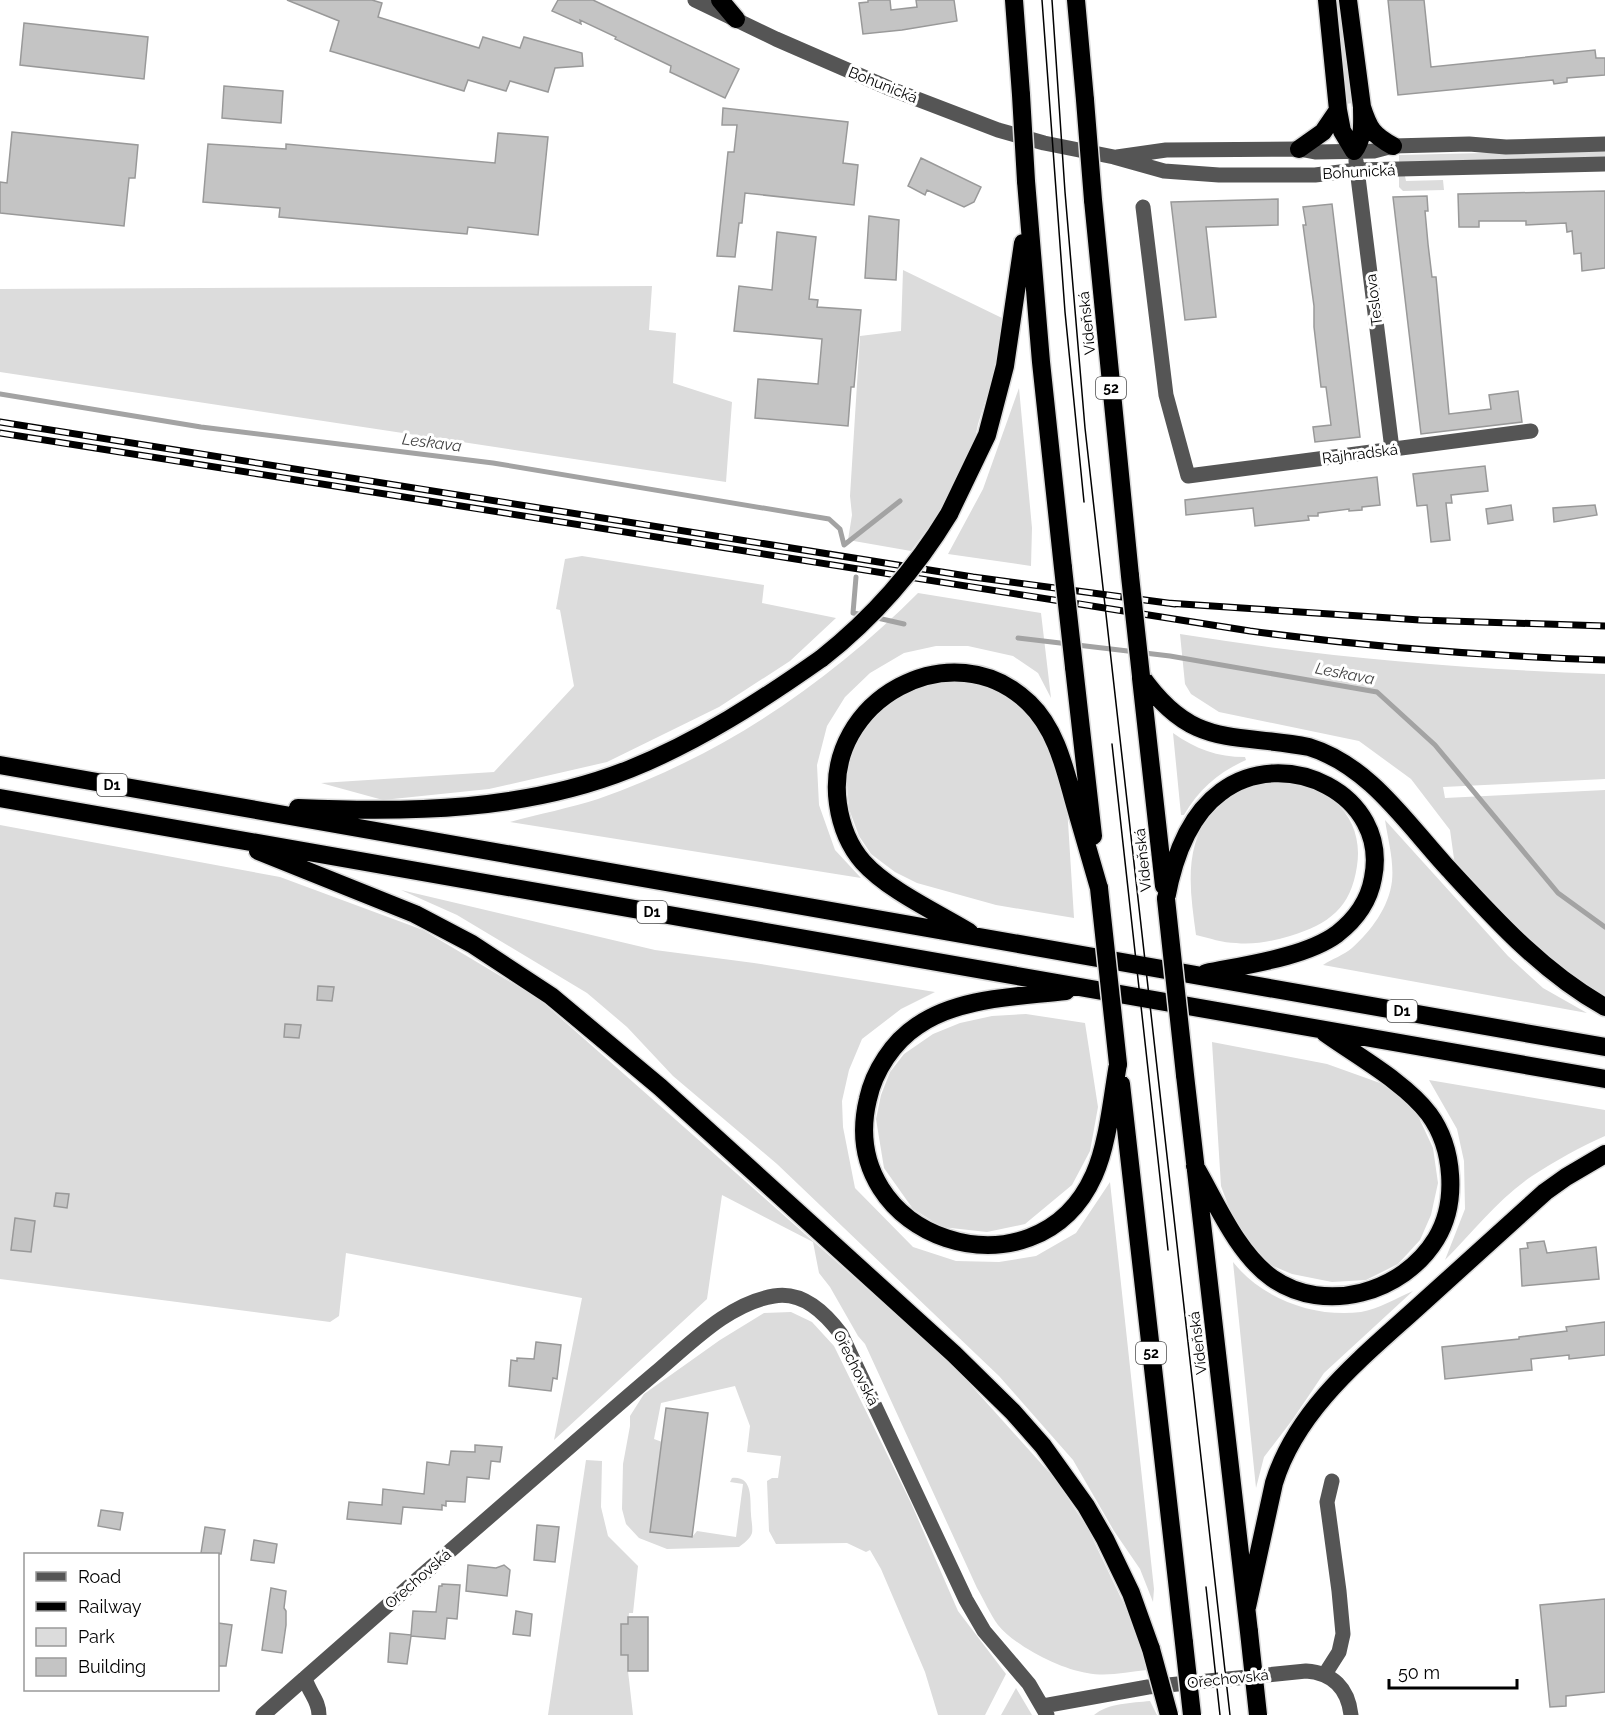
<svg xmlns="http://www.w3.org/2000/svg" width="1605" height="1715" viewBox="0 0 1605 1715" font-family="Raleway,sans-serif">
<style>
.green{fill:#dcdcdc}
.lines{fill:none;stroke-linecap:round;stroke-linejoin:round}
.stream{stroke:#a3a3a3;stroke-width:5}
.building{fill:#c4c4c4;stroke:#999;stroke-width:1.5}
.highway-casing{stroke:#dbdbdb;stroke-width:21}
.minor{stroke:#555;stroke-width:15}
.highway{stroke:#000;stroke-width:18}
.tram{stroke:#000;stroke-width:1.5}
.rail-casing{stroke:#000;stroke-width:7}
.rail{stroke:#fff;stroke-width:4.5;stroke-dasharray:14;stroke-linecap:butt}
.highway-bridge-casing{stroke:#dbdbdb;stroke-width:21;stroke-linecap:butt}
.highway-bridge{stroke:#000;stroke-width:18}
.labels{text-anchor:middle;stroke-width:6;stroke-linejoin:round;paint-order:stroke}
.shield{fill:#fff;stroke:#4c4c4c;stroke-width:1.5}
.shield-label{font-size:14px;font-weight:bold;fill:#000}
.street-label{font-size:15px;fill:#000;stroke:#fff}
.water-label{font-size:16px;font-style:italic;fill:#444;stroke:#fff}
</style>
<rect width="100%" height="100%" fill="#fff"/>
<path class="green" d="M1335,0L1342,7L1353,103L1345,104Z
M1605,150V159L1399,164V155Z
M1399,175L1405,176L1406,181L1443,180L1444,190L1403,191L1399,187Z
M903,270L1002,318L997,364L978,424L969,468L958,487L911,551L848,540L852,515L850,496L860,336L901,331Z
M652,286L649,330L676,333L673,383L732,402L726,482L0,372V289Z
M1019,388L1032,528L1031,566L948,554L983,489Z
M582,556L764,585L762,603L836,618L790,661L719,707L607,762L489,789L383,800L321,783L494,772L574,686L560,610L556,609L565,559Z
M918,593L1041,613L1051,698L1038,673L1013,656L968,646H936L904,653L870,673L845,697L827,726L817,765L819,805L835,850L861,878L510,822C539,814 570,808 598,799C721,756 827,684 918,593Z
M1180,634C1321,657 1462,669 1605,674V779L1443,787L1445,798L1605,790V999L1579,982L1514,928L1455,866L1450,830L1411,779L1359,741L1219,712L1191,694L1185,684Z
M964,680L992,686L1031,714L1051,749L1067,806L1074,918L996,905L917,883L895,872L871,854L859,836L849,809L845,760L857,730L912,686Z
M1173,733C1196,749 1217,757 1245,757L1246,760C1219,772 1199,789 1184,815H1181Z
M1290,776C1304,783 1324,789 1334,800C1353,818 1361,840 1357,866C1351,908 1329,924 1290,936C1273,941 1254,945 1236,943C1223,943 1209,938 1196,935C1190,890 1183,849 1212,810C1219,800 1225,793 1235,788C1250,781 1274,779 1290,776Z
M1385,820L1508,956L1543,988L1587,1013L1323,965C1332,959 1344,955 1352,948C1371,931 1389,907 1392,881C1394,860 1388,840 1385,820Z
M0,825L280,877L423,930L539,999L951,1363L1056,1480L1088,1529L1134,1625L1147,1670C1127,1672 1107,1677 1087,1673C1060,1669 1015,1646 998,1625C990,1614 984,1600 977,1588L865,1344L858,1336L830,1287L819,1273L813,1242L722,1195L707,1299L554,1440L582,1298L346,1253L339,1316L330,1322L0,1279Z
M401,890L655,950L754,963L935,992L901,1009L862,1039L849,1070L842,1101L843,1127L855,1188L913,1247L956,1261L999,1262L1036,1256L1076,1233L1110,1182L1154,1589L1153,1602L1140,1569L1114,1531L1073,1460L999,1376L777,1164L673,1076L627,1027L587,993L457,915Z
M1026,1014L1085,1023L1098,1107L1090,1151L1072,1185L1025,1224L987,1232L942,1227L913,1209L884,1168L876,1119L881,1095L890,1072L904,1054L933,1034L960,1023L992,1016Z
M1212,1042L1327,1064L1380,1083L1413,1105L1433,1148L1438,1183L1431,1215L1420,1240L1398,1264L1366,1280L1332,1282L1292,1274L1268,1264L1247,1240L1231,1213L1221,1186Z
M1429,1080L1605,1110V1136C1580,1147 1555,1161 1532,1176C1499,1198 1473,1232 1445,1260L1465,1209L1464,1161L1457,1129Z
M1233,1262C1262,1299 1315,1318 1361,1312C1378,1309 1397,1298 1413,1291L1324,1373L1293,1419L1264,1457L1256,1488Z
M791,1312L812,1322L834,1346L911,1503L958,1611L1006,1674L985,1715H938L925,1672L881,1569L870,1550L866,1552L847,1543L776,1544L769,1531L767,1481L772,1478H778L781,1456L747,1452L750,1426L735,1386L661,1403L654,1439L662,1442L650,1532L692,1537L697,1531L736,1537L743,1484L730,1482L732,1478C753,1476 750,1498 751,1514C751,1519 753,1527 752,1533C750,1539 744,1543 739,1547L667,1549L639,1538L626,1524L622,1509L623,1464L630,1426V1416L644,1394L720,1340L764,1313Z
M586,1460L602,1461L601,1507L608,1536L638,1566L633,1613H629L628,1624L621,1625V1655H628V1671L633,1715H548Z
M1016,1688L1032,1715H1001Z
M1150,1701L1157,1715H1094C1108,1703 1132,1703 1150,1701Z"/>
<g class="lines">
<path class="stream" d="M0,394L201,427L493,463L829,519L840,529L844,545L900,501
M856,577L853,613L864,615
M873,617L904,624
M1018,638L1170,656L1377,692L1435,745L1558,893L1605,927"/>
</g>
<path class="building" d="M287,0H372L382,3L378,17L479,48L483,37L520,48L524,37L582,53L583,66L555,68L548,92L510,81L506,91L468,80L464,91L330,51L339,21Z
M558,0H593L739,69L725,98L670,72L671,66L615,39L616,37L580,20L581,24L552,11Z
M868,0H890L891,10L917,7L916,0H954L957,21L902,30L863,34L859,3L868,2Z
M1388,0H1424L1431,67L1595,50L1596,58H1605V75L1567,78V82L1554,84L1553,80L1398,95Z
M24,23L148,37L144,79L20,65Z
M224,86L283,91L281,123L222,118Z
M723,108L848,122L843,163L858,165L854,205L745,193L742,223H739L735,257L717,256L728,152H734L737,125H722Z
M12,132L138,145L135,178H129L124,226L0,213V182L7,183Z
M498,133L548,137L538,235L468,227L467,234L279,217L280,208L203,202L208,144L286,149V144L495,163Z
M921,158L981,187L974,202L964,207L927,190L925,195L908,186Z
M1605,191V268L1582,271L1581,253L1574,254L1572,231L1567,232L1566,223L1526,225V221H1479V227H1459L1458,194Z
M1427,196L1428,211H1425L1428,244L1432,277H1436L1449,414L1491,409L1489,395L1518,391L1522,422L1421,434L1393,197Z
M1278,199V225L1206,227L1216,317L1185,320L1171,202Z
M1332,204L1360,437L1315,442L1313,427L1331,425L1326,387H1321L1314,327V306L1303,225H1306L1303,207Z
M869,216L899,220L896,280L865,278Z
M777,232L816,237L809,299L818,300L817,307L861,310L854,387H851L848,426L755,418L758,379L818,384L822,339L734,331L739,286L772,290Z
M1485,466L1488,491L1451,495L1452,503H1446L1450,540L1431,542L1427,505L1417,506L1413,474Z
M1377,477L1380,505L1362,507V510L1349,511V509L1318,513V516H1308L1309,520L1255,526L1253,508L1186,515L1185,500Z
M1511,505L1513,520L1488,524L1486,509Z
M1595,505L1597,515L1554,522L1553,508Z
M318,986L334,987L332,1001L317,1000Z
M285,1024L301,1025L299,1038L284,1037Z
M56,1193L69,1194L67,1208L54,1206Z
M15,1218L35,1221L31,1252L11,1250Z
M1544,1241L1547,1253L1596,1247L1599,1279L1522,1286L1520,1249L1528,1248L1527,1243Z
M1605,1322V1355L1569,1359V1355L1531,1359L1532,1370L1445,1379L1442,1347L1519,1339V1337L1567,1331L1566,1327Z
M536,1342L561,1345L557,1379L553,1378L551,1391L509,1386L511,1360L517,1361V1358L534,1359Z
M666,1408L708,1413L692,1537L650,1532Z
M475,1445L502,1447L500,1462L491,1461L489,1479L467,1477L465,1502L446,1501V1506L442,1505V1510L403,1507L401,1524L347,1519L349,1502L382,1505L383,1489L424,1494L427,1462L449,1465L451,1451L475,1452Z
M101,1510L123,1513L120,1530L98,1526Z
M537,1525L559,1527L555,1562L534,1560Z
M205,1527L225,1530L221,1554L201,1553Z
M254,1540L277,1544L274,1563L251,1560Z
M468,1565L496,1568L504,1565L510,1570L507,1596L466,1591Z
M442,1584L460,1585L457,1619L447,1618L445,1639L411,1636L407,1664L388,1662L390,1633L411,1635L413,1611L436,1612L439,1586H442Z
M271,1588L286,1591L284,1608L286,1611V1625L282,1653L262,1650Z
M1605,1599V1692L1566,1696V1706L1550,1707L1540,1605Z
M516,1611L532,1614L530,1636L513,1634Z
M628,1617H648V1671H628V1655H621V1624H628Z
M218,1623L232,1625L226,1666H218Z"/>
<g class="lines">
<defs>
<path id="highway" d="M720,0L736,19
M1014,0L1021,95
M1076,0L1085,100
M1327,0L1338,110L1342,131L1354,151C1364,138 1362,123 1362,107
M1348,0L1362,107C1369,129 1373,135 1393,146
M1299,149L1323,132L1338,110
M1026,181L1041,362L1063,568
M1093,200L1130,576
M949,514L987,435L1005,366L1023,243
M1074,667L1093,836
M1141,676C1193,750 1232,732 1309,747C1368,765 1405,821 1445,865C1493,917 1542,972 1605,1007
M1141,678L1164,886
M0,765L1605,1047
M0,798L1605,1079
M298,808C410,813 525,811 630,769C699,741 761,701 822,658
M258,851L415,914L472,944L551,996L660,1087L954,1354L1013,1412L1043,1446L1086,1506L1105,1539L1131,1593L1151,1649
M1166,899C1173,861 1188,816 1221,792C1284,744 1390,794 1373,878C1369,901 1355,920 1337,934C1306,957 1245,965 1206,973
M969,932C936,912 888,890 863,862C849,846 841,825 838,804C823,700 953,629 1029,703C1057,730 1065,770 1075,805C1083,833 1091,861 1099,888
M1066,991C1017,997 959,997 917,1026C893,1042 874,1071 868,1099C834,1239 1036,1305 1094,1175C1108,1144 1112,1098 1118,1064
M1185,1075L1249,1632
M1121,1084L1184,1643
M1195,1166C1216,1202 1237,1253 1272,1278C1325,1315 1403,1293 1436,1239C1458,1203 1454,1148 1429,1114C1406,1083 1357,1056 1325,1033
M1247,1607L1274,1483C1297,1408 1364,1356 1420,1305C1462,1267 1504,1229 1545,1192L1566,1177L1605,1154"/>
</defs>
<use href="#highway" class="highway-casing"/>
<path class="minor" d="M695,0L776,39L891,89L998,130L1044,143L1114,157L1164,171L1219,175H1315L1357,170L1605,164
M1117,157L1166,150L1299,149L1315,152L1374,151L1393,146L1469,144L1506,147L1605,144
M1356,161L1392,449
M1143,207L1166,395L1188,476L1531,431
M1325,1674L1339,1652L1343,1634L1339,1591L1327,1502L1332,1481
M305,1678C309,1693 319,1700 319,1715
M1043,1706L1148,1687L1306,1671C1333,1673 1348,1688 1351,1715
M263,1715C358,1631 454,1547 550,1464C587,1432 623,1400 660,1369C693,1341 730,1303 774,1296C803,1291 825,1313 841,1334L966,1600L984,1631L1029,1684L1047,1715"/>
<use href="#highway" class="highway"/>
<path class="tram" d="M1042,0L1065,312L1084,502
M1052,0L1065,192L1085,428L1230,1715
M1112,744L1168,1250
M1206,1587L1220,1715"/>
<defs>
<path id="rail" d="M0,422L973,577L1175,604
M0,433L1250,631C1368,647 1486,656 1605,660
M1167,603L1420,620L1605,626"/>
</defs>
<use href="#rail" class="rail-casing"/>
<use href="#rail" class="rail"/>
<defs>
<path id="highway-bridge" d="M1021,95L1026,181
M1085,100L1093,200
M1063,568L1074,667
M1130,576L1141,676
M822,658C874,617 915,570 949,514
M1099,888L1118,1064
M1166,899L1185,1075
M1249,1632L1258,1715
M1184,1643L1192,1715
M1151,1649L1169,1715"/>
</defs>
<use href="#highway-bridge" class="highway-bridge-casing"/>
<use href="#highway-bridge" class="highway-bridge"/>
</g>
<g class="labels">
<g class="shield">
<rect x="1096" y="377" width="30" height="22" rx="4.5"/>
<rect x="97" y="774" width="30" height="22" rx="4.5"/>
<rect x="637" y="901" width="30" height="22" rx="4.5"/>
<rect x="1387" y="1000" width="30" height="22" rx="4.5"/>
<rect x="1136" y="1342" width="30" height="22" rx="4.5"/>
</g>
<g class="shield-label">
<text x="1111" y="393">52</text>
<text x="112" y="790">D1</text>
<text x="652" y="917">D1</text>
<text x="1402" y="1016">D1</text>
<text x="1151" y="1358">52</text>
</g>
<g class="street-label">
<text transform="translate(883 85) rotate(22)" y="5">Bohunická</text>
<text transform="translate(1359 172) rotate(-3)" y="5">Bohunická</text>
<text transform="translate(1374 300) rotate(-97)" y="5">Teslova</text>
<text transform="translate(1087 323) rotate(-96)" y="5">Vídeňská</text>
<text transform="translate(1360 454) rotate(-7)" y="5">Rajhradská</text>
<text transform="translate(1143 860) rotate(-96)" y="5">Vídeňská</text>
<text transform="translate(1198 1343) rotate(-97)" y="5">Vídeňská</text>
<text transform="translate(856 1368) rotate(63)" y="5">Ořechovská</text>
<text transform="translate(418 1579) rotate(-41)" y="5">Ořechovská</text>
<text transform="translate(1228 1679) rotate(-6)" y="5">Ořechovská</text>
</g>
<g class="water-label">
<text transform="translate(432 442) rotate(7)" y="6">Leskava</text>
<text transform="translate(1345 673) rotate(11)" y="6">Leskava</text>
</g>
</g>
<rect x="24" y="1553" width="195" height="138" fill="#ffffff" stroke="#999999" stroke-width="1.5"/>
<rect x="36" y="1572" width="30" height="9" fill="#555555" stroke="#999999" stroke-width="1.5"/>
<text x="78" y="1583" font-size="18" fill="#000000">Road</text>
<rect x="36" y="1602" width="30" height="9" fill="#000000" stroke="#999999" stroke-width="1.5"/>
<text x="78" y="1613" font-size="18" fill="#000000">Railway</text>
<rect x="36" y="1628" width="30" height="18" fill="#dcdcdc" stroke="#999999" stroke-width="1.5"/>
<text x="78" y="1643" font-size="18" fill="#000000">Park</text>
<rect x="36" y="1658" width="30" height="18" fill="#c4c4c4" stroke="#999999" stroke-width="1.5"/>
<text x="78" y="1673" font-size="18" fill="#000000">Building</text>
<path d="M1389 1679v9h128v-9" fill="none" stroke="#000000" stroke-width="3"/>
<text x="1398" y="1679" font-size="18" fill="#000000" stroke="#ffffff" stroke-width="4.5" paint-order="stroke">50 m</text>
</svg>
